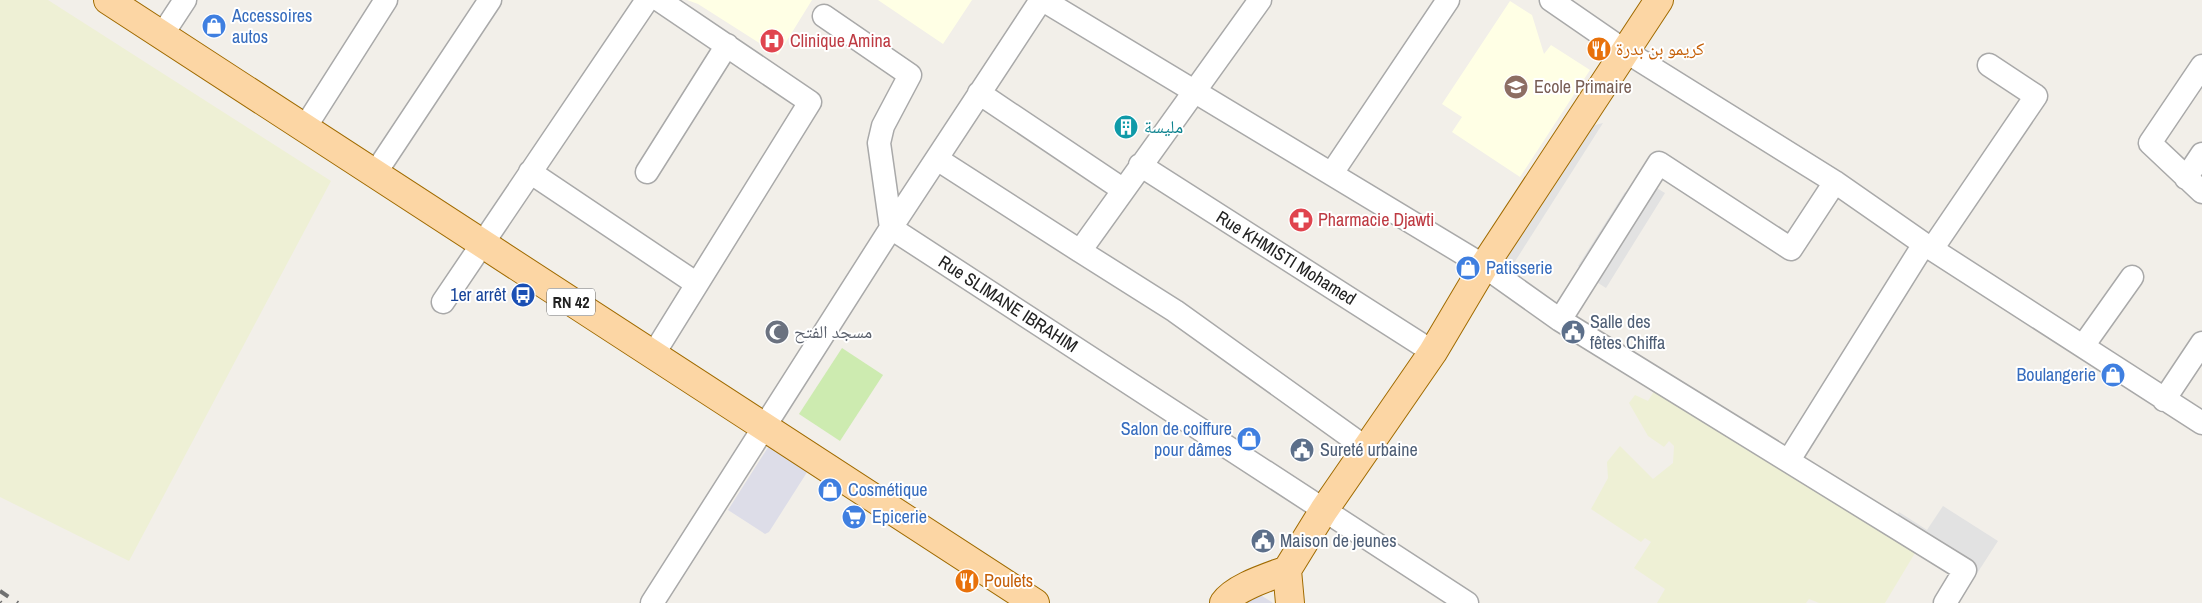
<svg xmlns="http://www.w3.org/2000/svg" width="2202" height="603" viewBox="0 0 2202 603" font-family="'Archivo Narrow','Noto Naskh Arabic',sans-serif">
<style>
.education{fill:#ffffe5}
.farmland{fill:#eef0d5}
.grass{fill:#cdebb0}
.parking{fill:#e2e2e2}
.plaza{fill:#dddde8}
.lines{fill:none;stroke-linecap:round;stroke-linejoin:round}
.minor-casing{stroke:#a9a9a9;stroke-width:25}
.major-casing{stroke:#a06b00;stroke-width:30}
.minor{stroke:#fff;stroke-width:22}
.major{stroke:#fcd6a4;stroke-width:28}
.rail{stroke:#707070;stroke-width:4;stroke-dasharray:10 10;stroke-linecap:butt}
.labels{text-anchor:middle;stroke-width:4;stroke-linejoin:round;paint-order:stroke}
.shield{fill:#fff;stroke:#646464;stroke-width:1}
.shield-label{font-size:16px;font-weight:bold;fill:#222}
.shop-label{font-size:18px;fill:#366cbe;stroke:#fff;text-anchor:start}
.health-label{font-size:18px;fill:#be3a42;stroke:#fff;text-anchor:start}
.food-label{font-size:18px;fill:#c56008;stroke:#fff;text-anchor:start}
.education-label{font-size:18px;fill:#785e54;stroke:#fff;text-anchor:start}
.culture-label{font-size:18px;fill:#0d838f;stroke:#fff;text-anchor:start}
.street-label{font-size:18px;fill:#222;stroke:#fff}
.transit-label{font-size:18px;fill:#164399;stroke:#fff;text-anchor:end}
.service-label{font-size:18px;fill:#4e5e75;stroke:#fff;text-anchor:start}
.worship-label{font-size:18px;fill:#5b616d;stroke:#fff;text-anchor:start}
</style>
<rect width="100%" height="100%" fill="#f2efe9"/>
<path class="education" d="M687,0H812L778,55L698,4Z
M878,0H972L943,44Z
M1510,1L1532,15L1544,54L1551,45L1590,70L1520,177L1452,132L1462,117L1442,104Z"/>
<path class="farmland" d="M0,0H48L331,181L129,561L0,497Z
M1656,388L1915,553L1885,603H1819L1809,599L1806,603H1657L1665,589L1634,568L1651,542L1645,538L1641,542L1591,509L1608,478L1607,462L1620,446L1653,479L1673,463L1674,446L1669,441L1664,447L1648,436L1629,403L1635,395L1648,401Z"/>
<path class="grass" d="M842,348L883,375L840,441L799,414Z"/>
<path class="parking" d="M1603,123L1514,263L1497,253L1576,130Z
M1655,187L1665,193L1606,288L1595,281Z
M1625,192L1633,198L1587,271L1578,266Z
M1943,506L1998,541L1976,575L1892,522L1899,512L1927,530Z"/>
<path class="plaza" d="M772,441L811,466L769,532L765,534L728,510Z
M1251,589L1273,603H1229Z"/>
<g class="lines">
<defs>
<path id="minor" d="M1043,0L1484,266L1560,320L1965,570L1945,603
M1551,0L1625,51L1835,182L1924,244L2202,423
M824,16L910,75L883,126L879,143L891,228
M162,35L185,0
M2202,66L2150,143L2202,192
M979,93L1122,189
M304,129L386,0
M937,159L1080,251L1260,0
M1140,165L1433,352
M530,172L697,284
M647,172L727,45
M1332,173L1448,0
M374,175L490,0
M2186,178L2202,154
M891,228L1041,0
M1932,249L2036,96L1989,65
M1080,251L1175,311L1366,448
M443,302L647,0
M1560,320L1659,163L1791,249L1835,182
M2083,346L2132,277
M653,355L810,102L659,0
M2164,400L2202,343
M1789,460L1924,244
M652,603L891,228L1467,603"/>
<path id="major" d="M108,0L1035,603
M1224,603C1235,587 1269,577 1287,570
M1290,603L1287,570L1324,510L1433,352L1484,266L1659,0"/>
</defs>
<use href="#minor" class="minor-casing"/>
<use href="#major" class="major-casing"/>
<use href="#minor" class="minor"/>
<use href="#major" class="major"/>
<path class="rail" d="M0,591L18,603
M0,602L1,603"/>
</g>
<defs>
<symbol id="shop-disc" viewBox="-11 -11 22 22"><circle r="9.5" fill="#3f7fe0" stroke="#fff"/><path d="M-5-2.5h2.3a2.7 3.5 0 0 1 5.4 0H5L5.5 6h-11ZM-1.5-2.5h3a1.5 2.3 0 0 0-3 0Z" fill="#fff"/></symbol>
<symbol id="hospital-disc" viewBox="-11 -11 22 22"><circle r="9.5" fill="#e0444e" stroke="#fff"/><path d="M-5-5h3v3.5h4V-5h3V5h-3V1.5h-4V5h-3Z" fill="#fff"/></symbol>
<symbol id="restaurant-disc" viewBox="-11 -11 22 22"><circle r="9.5" fill="#e8710a" stroke="#fff"/><path d="M-5-6h1v4h1v-4h1v4h1v-4h1v5L-1.5 .5V6h-2V.5L-5-1ZM5-6V6H3V1.5H1.5Q1.5-4 5-6Z" fill="#fff"/></symbol>
<symbol id="school-disc" viewBox="-11 -11 22 22"><circle r="9.5" fill="#8d6e63" stroke="#fff"/><path d="M0-5L7-2L0 1L-7-2ZM-4 1L0 2.5L4 1V4Q0 6-4 4Z" fill="#fff"/></symbol>
<symbol id="building-disc" viewBox="-11 -11 22 22"><circle r="9.5" fill="#0f9aa8" stroke="#fff"/><path d="M-4-6H4V6H1V3H-1V6H-4ZM-2.5-4.3h1.7v1.8h-1.7ZM.8-4.3h1.7v1.8H.8ZM-2.5-1h1.7V.8h-1.7ZM.8-1h1.7V.8H.8Z" fill="#fff"/></symbol>
<symbol id="pharmacy-disc" viewBox="-11 -11 22 22"><circle r="9.5" fill="#e0444e" stroke="#fff"/><path d="M-2-6h4v4h4v4h-4v4h-4v-4h-4v-4h4Z" fill="#fff"/></symbol>
<symbol id="bus-disc" viewBox="-11 -11 22 22"><circle r="9.5" fill="#1a4fb4" stroke="#fff"/><path d="M-5-6H5V4H4V6H2V4H-2V6H-4V4H-5ZM-3.5-4V0h7V-4ZM-3.5 1.2v1.5H-2V1.2ZM2 1.2v1.5H3.5V1.2Z" fill="#fff"/></symbol>
<symbol id="mosque-disc" viewBox="-11 -11 22 22"><circle r="9.5" fill="#6b7280" stroke="#fff"/><path d="M3.5-4.9A6 6 0 1 0 3.5 4.9A5 5 0 1 1 3.5-4.9Z" fill="#fff"/></symbol>
<symbol id="civic-disc" viewBox="-11 -11 22 22"><circle r="9.5" fill="#5c6f8a" stroke="#fff"/><path d="M-.6-6.5H3V-4.5H.6V-3L4-1V1h2V6H-6V1h2V-1L-.6-3ZM-1.2 2.5V6h2.4V2.5Z" fill="#fff"/></symbol>
<symbol id="supermarket-disc" viewBox="-11 -11 22 22"><circle r="9.5" fill="#3f7fe0" stroke="#fff"/><path d="M-6-5.5h2.5l.6 2H6L4.5 2H-2.5L-4.4-4H-6ZM-1.5 3.2a1.3 1.3 0 1 0 .1 0ZM3 3.2a1.3 1.3 0 1 0 .1 0Z" fill="#fff"/></symbol>
</defs>
<g fill-rule="evenodd">
<use href="#shop-disc" x="200" y="12" width="28" height="28"/>
<use href="#hospital-disc" x="758" y="27" width="28" height="28"/>
<use href="#restaurant-disc" x="1585" y="35" width="28" height="28"/>
<use href="#school-disc" x="1502" y="73" width="28" height="28"/>
<use href="#building-disc" x="1112" y="113" width="28" height="28"/>
<use href="#pharmacy-disc" x="1287" y="206" width="28" height="28"/>
<use href="#shop-disc" x="1454" y="254" width="28" height="28"/>
<use href="#bus-disc" x="509" y="281" width="28" height="28"/>
<use href="#mosque-disc" x="763" y="318" width="28" height="28"/>
<use href="#civic-disc" x="1559" y="318" width="28" height="28"/>
<use href="#shop-disc" x="2099" y="361" width="28" height="28"/>
<use href="#shop-disc" x="1235" y="425" width="28" height="28"/>
<use href="#civic-disc" x="1288" y="436" width="28" height="28"/>
<use href="#shop-disc" x="816" y="476" width="28" height="28"/>
<use href="#supermarket-disc" x="840" y="503" width="28" height="28"/>
<use href="#civic-disc" x="1249" y="527" width="28" height="28"/>
<use href="#restaurant-disc" x="953" y="567" width="28" height="28"/>
</g>
<g class="labels">
<rect class="shield" x="547" y="288.5" width="48" height="27" rx="4"/>
<g class="shield-label">
<text x="571" y="308">RN 42</text>
</g>
<g class="shop-label">
<text x="232" y="22">Accessoires<tspan x="232" dy="21">autos</tspan></text>
<text x="1486" y="274">Patisserie</text>
<text x="2096" y="381" text-anchor="end">Boulangerie</text>
<text x="1232" y="435" text-anchor="end">Salon de coiffure<tspan x="1232" dy="21">pour dâmes</tspan></text>
<text x="848" y="496">Cosmétique</text>
<text x="872" y="523">Epicerie</text>
</g>
<g class="health-label">
<text x="790" y="47">Clinique Amina</text>
<text x="1318" y="226">Pharmacie Djawti</text>
</g>
<g class="food-label">
<text x="1616" y="55">كريمو بن بدرة</text>
<text x="984" y="587">Poulets</text>
</g>
<g class="education-label">
<text x="1534" y="93">Ecole Primaire</text>
</g>
<g class="culture-label">
<text x="1144" y="133">مليسة</text>
</g>
<g class="street-label">
<text transform="translate(1286 258) rotate(32)" y="6">Rue KHMISTI Mohamed</text>
<text transform="translate(1008 304) rotate(33)" y="6">Rue SLIMANE IBRAHIM</text>
</g>
<g class="transit-label">
<text x="506" y="301">1er arrêt</text>
</g>
<g class="service-label">
<text x="1590" y="328">Salle des<tspan x="1590" dy="21">fêtes Chiffa</tspan></text>
<text x="1320" y="456">Sureté urbaine</text>
<text x="1280" y="547">Maison de jeunes</text>
</g>
<g class="worship-label">
<text x="794" y="338">مسجد الفتح</text>
</g>
</g>
</svg>
